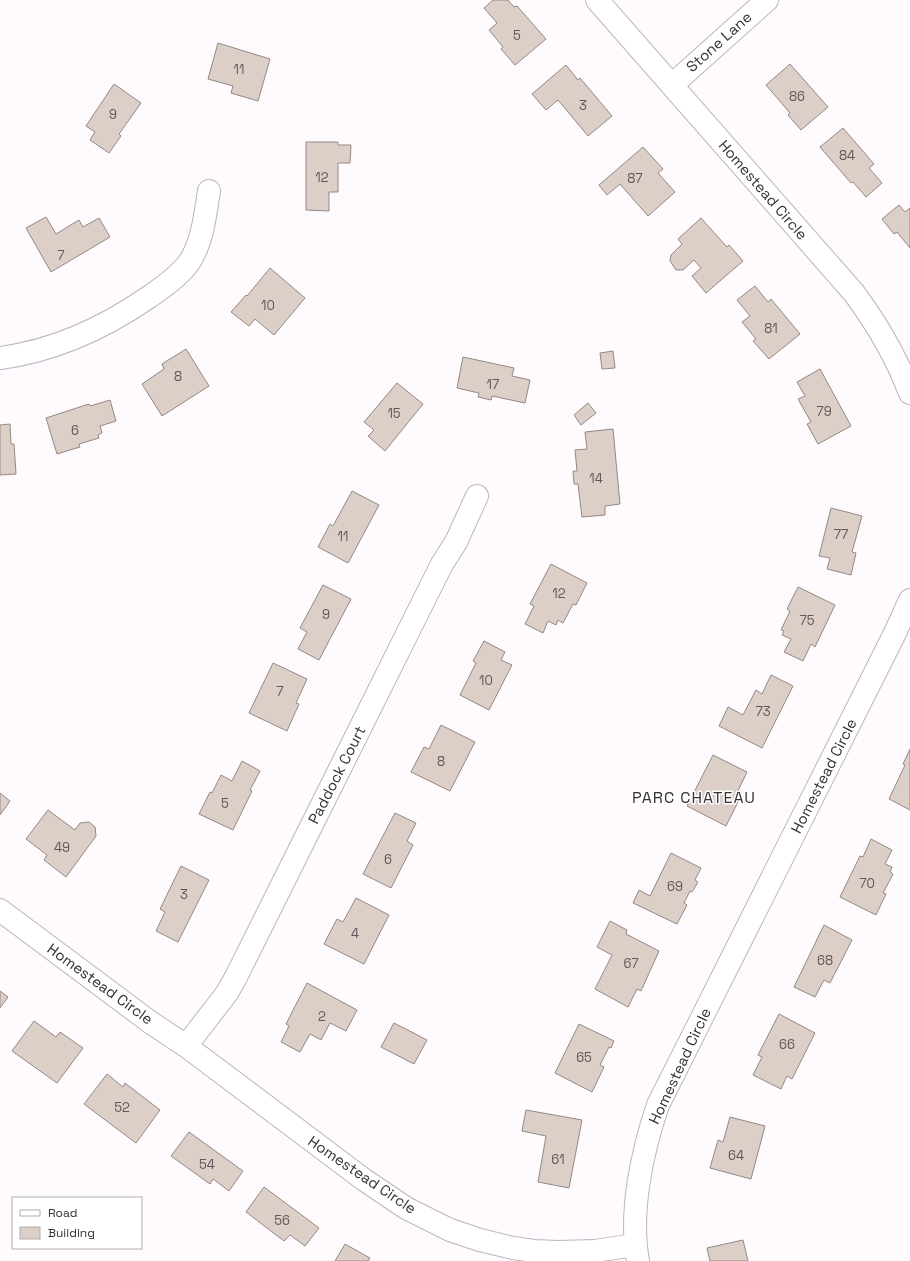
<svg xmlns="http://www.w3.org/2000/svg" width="910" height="1261" viewBox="0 0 910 1261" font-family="'Space Grotesk',sans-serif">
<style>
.building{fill:#dccfc8;stroke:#958882}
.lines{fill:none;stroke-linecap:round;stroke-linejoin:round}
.minor-casing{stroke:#bdb4be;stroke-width:24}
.minor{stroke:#fff;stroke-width:22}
.labels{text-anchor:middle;stroke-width:3;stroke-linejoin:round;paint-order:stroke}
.number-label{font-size:13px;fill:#5f585a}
.street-label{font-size:15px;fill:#353135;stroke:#fff}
.neighbourhood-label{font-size:16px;letter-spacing:1px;fill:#353135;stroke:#fff}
</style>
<rect width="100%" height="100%" fill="#fefafe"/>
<path class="building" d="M493,0H508L514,7L517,6L546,39L515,65L501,49L503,47L489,30L497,23L484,8Z
M218,43L270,59L258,101L231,93L233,86L208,79Z
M790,64L828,107L801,130L788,115L790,113L766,85Z
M566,65L578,80L580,78L612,116L588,136L558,100L546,110L532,94Z
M114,84L141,103L119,134L121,136L109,153L90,140L95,132L86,126Z
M843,128L874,164L869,168L882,183L866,197L853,182L851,183L820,147Z
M306,142H338V145H351L350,163H338V192H329V211L306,210Z
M643,147L663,169L658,173L675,192L648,216L620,184L607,195L599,185Z
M899,205L905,212L910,208V248L897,232L894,234L882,219Z
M46,217L56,234L79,220L83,227L99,218L110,237L51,272L26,228Z
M701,218L727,247L729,245L743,261L706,293L692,276L701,268L694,260L683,270H676L670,261L671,255L682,244L678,239Z
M270,268L305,298L274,335L255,319L249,326L231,312L246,295L247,296Z
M755,286L768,302L771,299L800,334L769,359L753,341L756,339L742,322L750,316L737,300Z
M186,349L209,386L162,416L142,384L164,369L162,364Z
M613,351L615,368L602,369L600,353Z
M463,357L514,368L512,376L530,380L525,403L492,396L491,400L478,397L479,393L457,388Z
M820,369L851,426L818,444L807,424L811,422L798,399L805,396L797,382Z
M397,383L423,404L385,451L368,436L374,430L364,422Z
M110,400L116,421L100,426L102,433L98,435L99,438L79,444L80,447L57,454L46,418L89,404L90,406Z
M588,403L596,413L581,425L574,415Z
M10,424L11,444H14L16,474L0,475V425Z
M613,429L620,504L605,506V515L582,517L578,484H574L573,471H577L575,450L587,449L585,432Z
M352,491L379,505L348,563L318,547L330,524L333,526Z
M831,508L862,516L852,552L856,553L851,575L827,569L830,558L819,556Z
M551,564L587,583L576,605L573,604L563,623L558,620L556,625L548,621L543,633L525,624L534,606L530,604Z
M323,585L351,599L319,660L298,649L307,632L300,628Z
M798,587L835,605L815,647L811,644L803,661L784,652L791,639L782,635L784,631L781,630L790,611L787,609Z
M484,641L505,652L501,660L512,665L489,710L460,695L476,663L473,661Z
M273,663L307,679L296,703L299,704L287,731L249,713Z
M771,675L793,686L762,748L719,726L728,707L743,715L756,690L762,694Z
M441,725L475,742L450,791L411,772L424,747L429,749Z
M910,749V810L889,799L905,765L903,764Z
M713,755L747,772L735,797L739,800L726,826L687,806Z
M242,761L260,771L250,790L252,791L233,830L199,814L210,792L212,793L221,775L232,781Z
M0,793L10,801L0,815Z
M48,810L75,830L80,823L89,822L95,827L96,836L66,877L44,860L47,855L26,839Z
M395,813L416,823L407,841L413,845L391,888L363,874Z
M871,839L892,850L885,864L892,867L890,872L893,874L883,893L886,894L876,915L840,897L860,856L863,857Z
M671,853L701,868L695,880L698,882L692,892L690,891L684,903L687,905L677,924L633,903L639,890L650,896Z
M181,866L209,880L178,942L156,931L165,912L160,909Z
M356,898L389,915L364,964L324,944L337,919L343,922Z
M610,921L627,930L626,934L659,951L641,991L637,989L628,1007L595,989L612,955L597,947Z
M824,925L852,940L830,983L824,980L815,997L794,987Z
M307,983L357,1010L346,1031L330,1023L321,1040L310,1034L300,1052L281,1042L289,1026L286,1024Z
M0,991L8,997L0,1008Z
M779,1014L815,1033L792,1079L787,1076L781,1089L753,1075L762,1057L758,1055Z
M34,1021L56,1037L60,1032L83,1048L57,1083L12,1051Z
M394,1023L427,1040L414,1064L381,1047Z
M579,1024L614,1041L611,1048L609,1047L600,1065L604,1067L592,1092L555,1073Z
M107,1074L123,1087L125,1083L160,1110L136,1143L84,1104Z
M526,1110L582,1120L569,1188L538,1182L546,1136L522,1131Z
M730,1117L765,1126L751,1179L710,1168L718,1140L723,1142Z
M189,1132L243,1171L229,1191L213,1179L210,1184L171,1156Z
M264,1187L319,1228L305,1246L290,1235L284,1241L246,1212Z
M743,1240L748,1261H710L707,1248Z
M345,1244L370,1258L368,1261H335Z"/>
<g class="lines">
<defs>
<path id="minor" d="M597,0L854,293C877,324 896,356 910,393
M672,85L767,0
M0,358C54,351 104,328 149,297C162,288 181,275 190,261C203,240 205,215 209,191
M0,910L150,1022L186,1046L363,1179L406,1208L450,1230L480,1240L513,1248L534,1251L558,1252L595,1251L635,1245
M186,1046L227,993L236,977L442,564L456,542L477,496
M638,1261C629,1212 642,1152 658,1105L895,633L910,600"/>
</defs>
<use href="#minor" class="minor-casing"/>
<use href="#minor" class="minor"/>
</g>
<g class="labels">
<g class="number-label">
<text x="517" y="40">5</text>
<text x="239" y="74">11</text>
<text x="797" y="101">86</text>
<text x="583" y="110">3</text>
<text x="113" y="119">9</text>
<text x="847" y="160">84</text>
<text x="322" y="182">12</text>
<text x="635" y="183">87</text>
<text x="61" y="260">7</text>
<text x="268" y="310">10</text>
<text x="771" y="333">81</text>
<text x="178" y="381">8</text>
<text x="493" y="389">17</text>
<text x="824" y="416">79</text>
<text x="394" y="418">15</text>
<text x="75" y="435">6</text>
<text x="596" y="483">14</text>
<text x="841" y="539">77</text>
<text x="343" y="541">11</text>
<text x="559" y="598">12</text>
<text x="326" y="619">9</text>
<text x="807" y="625">75</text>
<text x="486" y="685">10</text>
<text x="280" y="696">7</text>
<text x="763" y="716">73</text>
<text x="441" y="766">8</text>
<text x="225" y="808">5</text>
<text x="62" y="852">49</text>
<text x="388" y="864">6</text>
<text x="867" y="888">70</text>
<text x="675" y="891">69</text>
<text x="184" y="899">3</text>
<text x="355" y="938">4</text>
<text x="825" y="965">68</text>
<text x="631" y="968">67</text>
<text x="322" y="1021">2</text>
<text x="787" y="1049">66</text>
<text x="584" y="1062">65</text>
<text x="122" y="1112">52</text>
<text x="736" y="1160">64</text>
<text x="558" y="1164">61</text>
<text x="207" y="1169">54</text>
<text x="282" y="1225">56</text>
</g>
<g class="street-label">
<text transform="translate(719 42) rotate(-42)" y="5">Stone Lane</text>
<text transform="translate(763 190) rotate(49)" y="5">Homestead Circle</text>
<text transform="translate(337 775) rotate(-63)" y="5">Paddock Court</text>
<text transform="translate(824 776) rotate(-63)" y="5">Homestead Circle</text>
<text transform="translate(100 984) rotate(36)" y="5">Homestead Circle</text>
<text transform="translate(680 1066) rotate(-65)" y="5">Homestead Circle</text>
<text transform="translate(362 1175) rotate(34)" y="5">Homestead Circle</text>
</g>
<g class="neighbourhood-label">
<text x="694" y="803">PARC CHATEAU</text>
</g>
</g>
<rect x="12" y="1197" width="130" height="52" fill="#ffffff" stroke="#aeadae"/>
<rect x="20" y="1210" width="20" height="6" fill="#ffffff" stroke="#aeadae"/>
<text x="48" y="1217" font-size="12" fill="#353135">Road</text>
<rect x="20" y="1227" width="20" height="12" fill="#dccfc8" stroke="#aeadae"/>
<text x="48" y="1237" font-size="12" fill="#353135">Building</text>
</svg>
